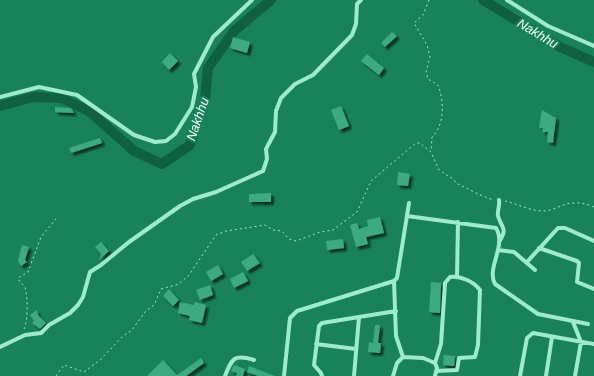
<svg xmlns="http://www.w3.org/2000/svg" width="594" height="376" viewBox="0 0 594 376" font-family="Arial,sans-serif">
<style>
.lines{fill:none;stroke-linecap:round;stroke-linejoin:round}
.river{stroke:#106043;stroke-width:10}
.building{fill:#3eaa80;filter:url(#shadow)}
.path{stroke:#9debcd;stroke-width:1;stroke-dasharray:2 3;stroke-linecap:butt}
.street{stroke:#9debcd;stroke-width:4}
.labels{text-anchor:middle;stroke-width:4;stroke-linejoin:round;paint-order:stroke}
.water-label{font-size:13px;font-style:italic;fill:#eefdf7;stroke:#19825b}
</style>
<defs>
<filter id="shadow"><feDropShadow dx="3" dy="3" stdDeviation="1" flood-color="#0009"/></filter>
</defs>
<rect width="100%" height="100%" fill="#19825b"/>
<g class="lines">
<path class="river" d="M483,0L560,47L594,62
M0,106L33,97L61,98L89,111L134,151L162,164L190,145L205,100L208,68L234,31L271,0"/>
</g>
<path class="building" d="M392,32L397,36L385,47L381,43Z
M233,37L250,42L247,53L230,48Z
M170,53L178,61L169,70L162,62Z
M367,54L384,68L379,75L361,61Z
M341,106L349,126L339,130L331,110Z
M55,107L71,108L74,113L55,112Z
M542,110L556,118L553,143L547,142L548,132H542L543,128H539Z
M100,138L102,143L71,153L69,148Z
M398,172L410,174L408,186L397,185Z
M271,193V202H249V194Z
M380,217L384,233L366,237L368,244L356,247L350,225L357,223L359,229L368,226L367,220Z
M343,239L344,248L327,250L326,241Z
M101,242L109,251L99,260L101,254L95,247Z
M22,245L29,247L25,260L27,262L21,266L18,261Z
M253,254L260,263L247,271L241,262Z
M218,265L223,274L211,281L206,272Z
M243,272L248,281L234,288L230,279Z
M431,282L441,283L440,313L429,312Z
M210,285L213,295L200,300L196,290Z
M169,289L179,300L173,306L163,296Z
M180,302L194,305L195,302L206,305L202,323L189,320L190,316L178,313Z
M37,310L38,315L46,323L40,329L32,323L34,321L30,315Z
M375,325H380L378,343H381L380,353L368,352L369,342L373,343Z
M444,355L455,356L454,366L443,365Z
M201,358L204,363L186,376H147L163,360L177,375Z
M234,365L245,369L243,376H236L237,373L231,371Z
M249,366L275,376H258L247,372Z"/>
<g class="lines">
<path class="path" d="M429,0L423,15L414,23L427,45L430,57L426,72L428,79L438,85C444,100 445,125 432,137L431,151
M505,201C518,204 530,211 543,211C551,211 557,207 564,205C573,201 585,203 594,207
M24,329C28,322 28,296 25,288C23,283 19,283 18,278L28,272L41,237L56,219
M56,376L64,365L84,372L100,360L123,336L132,330L145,312L154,305L161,289L179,284L189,275L216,235L226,231L265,225L273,230L282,231L289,239L296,241L320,232L333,230L357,212L371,181L416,143H420L431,152L439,170L453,179L456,183L478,194L493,200"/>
<path class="street" d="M507,0L548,26L594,46
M0,97L39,87L77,95L134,135L155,142L166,141L175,134L192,107L196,87L194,74L213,37L252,0
M407,216L496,228C507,246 486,268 495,284L538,314L588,324
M499,242C508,228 502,229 498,216C497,211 500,206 499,200
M539,248L577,261L579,263L577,282L594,289
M498,250L514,252L535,270
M527,262L558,228H565L594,241
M457,277L458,222
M394,281L396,336L403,357
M573,322L581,342L575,376
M316,344L356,349
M0,347L25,335L41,333L49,325L70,313L78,305L83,297L90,272L101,265L129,242L180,206L193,199L216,192L263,171L267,159L266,149L275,132L276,111L281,98L295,84L313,75L352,35L356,24L357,4L361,0
M435,363L441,344L445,283L450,277C461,276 473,281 480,290L478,345L475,357L459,358L457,370L436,371
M225,376C232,358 234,354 254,360
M284,376L290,318L297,311L394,281L397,278L409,203
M322,376L321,373L314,365L319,326L322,323L396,311
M354,376L359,317
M393,376L397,363L403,357L423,358L435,363L437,368L435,376
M520,376L527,338L533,333L594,344
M546,376L552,337"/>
</g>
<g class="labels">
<g class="water-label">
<text transform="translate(538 33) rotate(31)" y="5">Nakhhu</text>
<text transform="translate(197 119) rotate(-71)" y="5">Nakhhu</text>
</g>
</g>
</svg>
